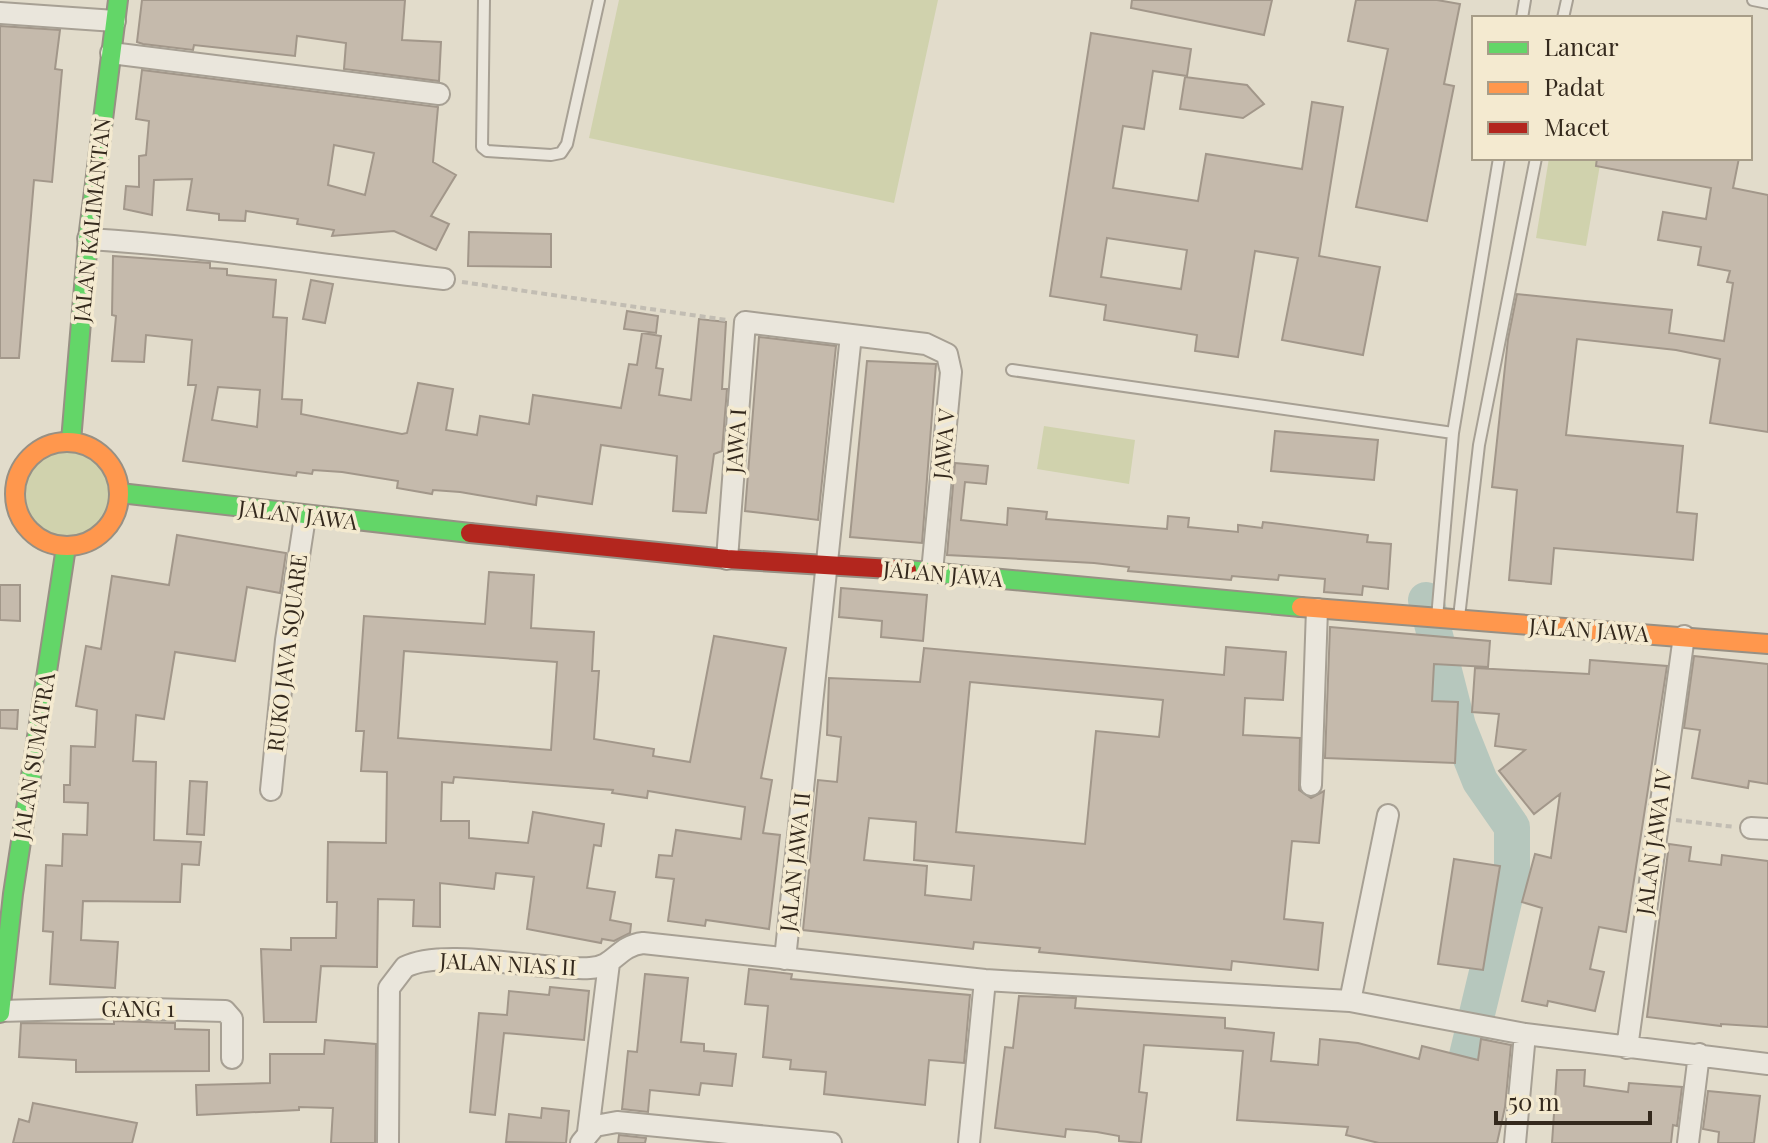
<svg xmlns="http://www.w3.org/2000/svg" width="1768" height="1143" viewBox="0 0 1768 1143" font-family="'Playfair Display',serif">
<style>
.green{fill:#d0d2ad}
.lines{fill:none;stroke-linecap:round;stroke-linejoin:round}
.river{stroke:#b6c7bd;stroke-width:36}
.building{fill:#c5baac;stroke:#a2978a;stroke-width:2;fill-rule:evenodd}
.lane-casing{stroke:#a7a094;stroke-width:14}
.street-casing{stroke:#a7a094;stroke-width:24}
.fast-casing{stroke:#979084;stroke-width:22}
.slow-casing{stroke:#979084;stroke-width:22}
.jam-casing{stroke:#979084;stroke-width:22}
.path{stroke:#c2bdb3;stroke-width:4;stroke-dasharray:6 4;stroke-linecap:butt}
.lane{stroke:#eae6dc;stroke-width:10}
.street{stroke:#eae6dc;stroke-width:20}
.fast{stroke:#63d668;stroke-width:18}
.slow{stroke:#ff974d;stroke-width:18}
.jam{stroke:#b3261e;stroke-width:18}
.labels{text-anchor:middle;stroke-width:7;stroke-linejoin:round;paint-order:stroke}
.street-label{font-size:22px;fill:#34291d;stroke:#f4ead0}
</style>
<rect width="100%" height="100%" fill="#e2dccb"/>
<path class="green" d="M619,0H938L894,203L589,138Z
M1549,158L1601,159L1586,246L1536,238Z
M1044,426L1135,440L1129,484L1037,469Z
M15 494a52 52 0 1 1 104 0a52 52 0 1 1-104 0Z"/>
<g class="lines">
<path class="river" d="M1426,600L1458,726L1480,781L1512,827V868L1446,1143"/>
</g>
<path class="building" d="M142,0H405L402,40L441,42L439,81L344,69L346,43L297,36L295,56L194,45L193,50L143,44L137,42Z
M1132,0H1272L1264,35L1131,8Z
M1356,0H1437L1460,4L1444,84L1454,86L1427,221L1356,207L1388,49L1348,41Z
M0,26L60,30L55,69L62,70L52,182L34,180L19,358H0Z
M1091,33L1191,49L1187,76L1153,71L1144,129L1123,126L1113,188L1198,201L1206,154L1302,169L1312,102L1343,107L1319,256L1380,267L1363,355L1282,340L1298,258L1255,251L1238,357L1195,351L1197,335L1104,320L1106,305L1050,296ZM1107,238L1187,250L1181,289L1101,277Z
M142,70L438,107L433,162L456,175L431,216L449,224L436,250L394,231L332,236L334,230L297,224L298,219L246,211L245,221L219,220V214L187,210L192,179L154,180L152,215L124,209L126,186L139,187V156L146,155L149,121L136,119ZM334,145L374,153L365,195L328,185Z
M1185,77L1247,85L1264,104L1243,118L1180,109Z
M1597,158H1739L1733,188L1768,195V432L1710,423L1720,359L1676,350L1577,339L1566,435L1683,446L1677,512L1697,514L1693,560L1554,548L1551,584L1509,580L1517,490L1492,487L1508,339L1517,294L1672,310L1669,333L1724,341L1733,283L1727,282L1730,271L1698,265L1701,247L1658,240L1663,212L1706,219L1711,188L1596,166Z
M469,232L551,234V267L468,266Z
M113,256L210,263V268L227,269V275L276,280L273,317L287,318L282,399L302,400L301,414L402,434L407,433L418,383L453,389L446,430L477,435L480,416L529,424L533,395L621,408L629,364L637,365L642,333L661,336L656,368L663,369L659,395L691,400L699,319L726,322L722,389H727L722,451L714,454L706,513L673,511L677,456L601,445L592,504L537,496L536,505L460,492L433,490L432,494L397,488L398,481L342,472L313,470L312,474L297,472L296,476L183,461L196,385H188L192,340L146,335L144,362L112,361L116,316L112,315ZM218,387L260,390L257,427L212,420Z
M311,280L333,284L325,323L303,319Z
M627,311L658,316L656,333L624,329Z
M759,337L836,346L818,520L745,511Z
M867,361L936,364L922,543L850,537Z
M1275,431L1378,440L1374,480L1271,471Z
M955,463L988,466L986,484L965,482L961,520L1007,525L1008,508L1047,512L1046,519L1167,529L1168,516L1189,518L1188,527L1238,532V525L1262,528L1263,522L1368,535L1367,542L1391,544L1388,589L1363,586L1362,595L1324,592L1325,579L1279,575L1278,580L1232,576L1231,580L1128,571L1129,567L1094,563L947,555Z
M177,535L286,553L280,593L247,587L235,661L175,652L164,719L136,715L133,761L156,762L154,840L201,842L199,865L182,864L180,902L83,901L81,940L118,942L115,988L50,984L53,932L43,931L46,865L62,866L63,834L87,835L88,803L64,802V785H70L71,746L95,747L97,710L76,706L86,646L101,649L112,576L169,585Z
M489,572L534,575L531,628L594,632L592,671H599L594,739L654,749L653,756L690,762L714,636L786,648L761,778L772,780L763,833L780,835L769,929L706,920L705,926L668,921L674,879L656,877L659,855L672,856L676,830L741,839L745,807L648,791L647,798L612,793L613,790L454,777L453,783L442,782L441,821H469V838L528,843L533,812L604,824L601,846L594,845L587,888L615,892L610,920L631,924L630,933L614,941L602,939L601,943L527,929L534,877L496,873L494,889L440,883V927L413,926L414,900L378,899L377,967L321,966L316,1022H264L261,949L291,950V938H336L337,902H327L328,842L386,843L387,772L361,771L364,731H356L364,616L485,624ZM404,651L557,662L551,750L398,738Z
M0,585H20V621L0,620Z
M841,588L927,595L923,641L881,637L882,621L839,617Z
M1330,627L1490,641L1488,667L1434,664L1432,701L1458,702L1455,763L1325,758Z
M1226,647L1286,652L1283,700L1245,698L1243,735L1300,738L1299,790L1311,798L1324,791L1319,843L1292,841L1284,919L1323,923L1318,970L1232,961L1231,970L1039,952L1040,948L974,942L973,949L803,930L818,780L837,782L841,737L827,735L829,678L920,682L924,648L1224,675ZM970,682L1163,700L1159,737L1096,731L1085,844L956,832ZM869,818L916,822L914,860L974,866L971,900L925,895L927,866L864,860Z
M1694,656L1768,664V784L1749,781L1748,788L1692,778L1700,730L1684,728Z
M1590,660L1667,666L1626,932L1599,927L1590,969L1604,972L1595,1011L1548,1001L1547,1006L1522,1001L1542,908L1522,902L1535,854L1551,858L1560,794L1534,814L1499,771L1525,750L1495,746L1499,714L1472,712L1475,668L1589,674Z
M0,710H18L17,729L0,728Z
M190,781L207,782L204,835L187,834Z
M1669,844L1691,847L1689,861L1721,865L1722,855L1768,861V1027L1721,1024V1026L1647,1017Z
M1454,859L1500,866L1483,970L1438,964Z
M749,969L792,974L791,979L970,995L964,1063L929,1060L925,1105L824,1094L826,1072L790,1069L791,1060L763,1057L768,1006L745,1004Z
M645,974L688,978L681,1042L704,1044V1051L736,1054L732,1086L701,1083L699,1095L650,1090L648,1112L622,1109L628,1051L637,1052Z
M550,987L589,991L584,1040L504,1033L495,1115L470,1112L479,1013L507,1015L509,991L549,995Z
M1019,996L1076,998L1075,1008L1225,1018V1028L1274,1033L1271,1061L1318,1065L1320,1039L1358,1043L1419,1059L1422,1046L1478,1060L1481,1039L1511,1045L1505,1107L1497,1143H1379L1346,1135L1348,1127L1237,1120L1243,1051L1144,1045L1139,1092L1147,1093L1141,1143L1119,1141V1136L1097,1132L1066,1129L1065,1137L995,1128L1005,1047L1013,1048Z
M114,1021L175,1023V1029L209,1030V1071L76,1072V1060L19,1057L21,1023L114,1024Z
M325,1040L376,1044L375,1143H331L333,1108L299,1107V1110L197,1115L196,1085L270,1083V1054H324Z
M1557,1070H1585L1584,1086L1628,1092L1629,1083L1682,1087L1677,1126L1673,1125L1671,1143H1552Z
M1708,1091L1760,1096L1754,1143H1718L1719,1132L1703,1129Z
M33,1103L137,1123L132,1143H13L19,1119L29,1122Z
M542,1108L569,1111L566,1143L506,1142L509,1114L541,1118Z
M619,1135L646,1138L645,1143H618Z"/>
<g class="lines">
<defs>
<path id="lane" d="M484,0L482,147L487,151L551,155L561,153L567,144L599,0
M1753,0L1768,3
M1522,18L1525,0
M1563,18L1567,0
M1012,370L1453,433
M1459,617L1479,445L1536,158
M1437,618L1453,433L1499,158"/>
<path id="street" d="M0,13L115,21
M111,53L439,94
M88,239C207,246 325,266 444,279
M727,559L745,322L926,344L947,354L951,372L932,572
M1311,785L1317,609
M271,790L286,640L305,517
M1751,828L1768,829
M785,959L851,335
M1350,1001L1388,815
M0,1011L112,1008L225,1011L232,1019V1058
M1627,1048L1684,636
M588,1132L609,963
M388,1143L389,988L405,967C444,947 541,971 590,968C615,967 617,946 643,943L985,980L1350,1001L1525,1034L1768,1064
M581,1143L595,1126L617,1122L831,1143
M969,1143L985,980
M1515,1143L1525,1034
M1688,1143L1699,1054"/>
<path id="fast" d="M71,441L88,239L118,0
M120,493L470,533
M907,570L1301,607
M0,1013L13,894L66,547"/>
<path id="slow" d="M15 494a52 52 0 1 1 104 0a52 52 0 1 1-104 0Z
M1301,607L1768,644"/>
<path id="jam" d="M470,533L727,559L907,570"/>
</defs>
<use href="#lane" class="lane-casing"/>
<use href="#street" class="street-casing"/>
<use href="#fast" class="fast-casing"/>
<use href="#slow" class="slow-casing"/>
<use href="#jam" class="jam-casing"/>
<path class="path" d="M462,282L727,320
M1676,820L1735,827"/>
<use href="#lane" class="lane"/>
<use href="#street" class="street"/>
<use href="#fast" class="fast"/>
<use href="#slow" class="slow"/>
<use href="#jam" class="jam"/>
</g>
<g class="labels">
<g class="street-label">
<text transform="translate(92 220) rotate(-84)" y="8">JALAN KALIMANTAN</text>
<text transform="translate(736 441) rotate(-86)" y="8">JAWA I</text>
<text transform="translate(944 444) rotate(-85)" y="8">JAWA V</text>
<text transform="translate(298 515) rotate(7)" y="8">JALAN JAWA</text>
<text transform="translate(943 574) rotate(5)" y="8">JALAN JAWA</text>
<text transform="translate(1589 630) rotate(4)" y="8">JALAN JAWA</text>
<text transform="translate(287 653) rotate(-83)" y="8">RUKO JAVA SQUARE</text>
<text transform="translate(34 756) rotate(-81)" y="8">JALAN SUMATRA</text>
<text transform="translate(1654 842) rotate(-82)" y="8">JALAN JAWA IV</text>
<text transform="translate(795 862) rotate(-84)" y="8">JALAN JAWA II</text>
<text transform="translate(508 964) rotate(3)" y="8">JALAN NIAS II</text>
<text x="138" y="1017">GANG 1</text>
</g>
</g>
<rect x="1472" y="16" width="280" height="144" fill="#f4ead0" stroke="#a79d88" stroke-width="2"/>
<rect x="1488" y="42" width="40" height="12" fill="#63d668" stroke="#a79d88" stroke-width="2"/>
<text x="1544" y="56" font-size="24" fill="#34291d">Lancar</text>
<rect x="1488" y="82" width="40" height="12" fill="#ff974d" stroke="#a79d88" stroke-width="2"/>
<text x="1544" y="96" font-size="24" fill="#34291d">Padat</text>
<rect x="1488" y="122" width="40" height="12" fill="#b3261e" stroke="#a79d88" stroke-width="2"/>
<text x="1544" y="136" font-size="24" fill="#34291d">Macet</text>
<path d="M1496 1111v12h154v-12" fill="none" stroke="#34291d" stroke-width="4"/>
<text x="1508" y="1111" font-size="24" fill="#34291d" stroke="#f4ead0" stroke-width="6" paint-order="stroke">50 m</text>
</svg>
